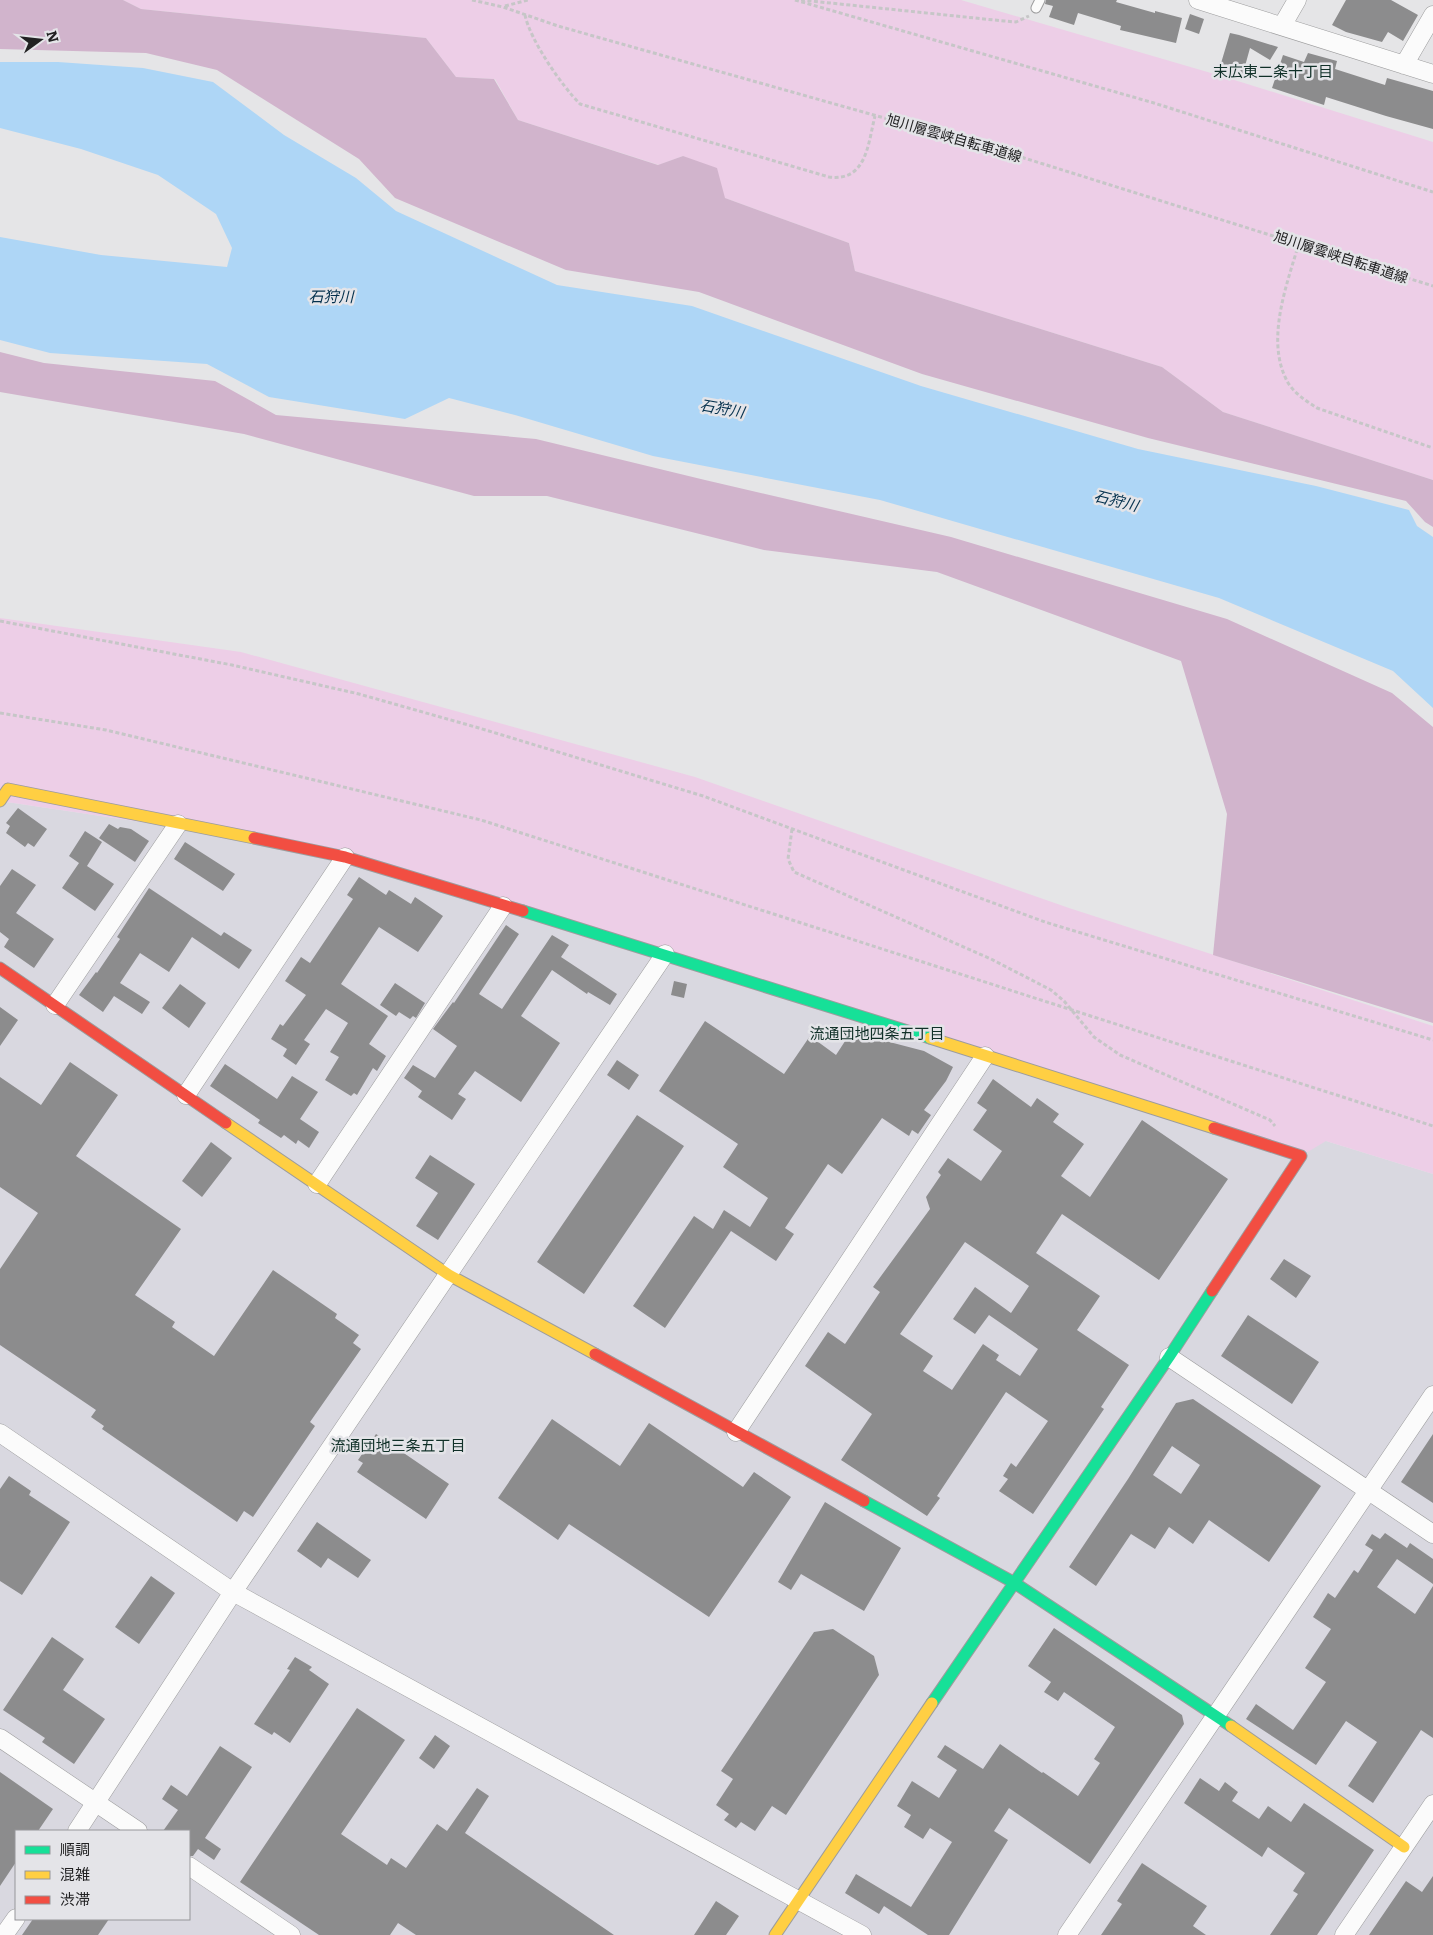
<svg xmlns="http://www.w3.org/2000/svg" width="1433" height="1935" viewBox="0 0 1433 1935" font-family="Literata,'Noto Sans JP',serif">
<style>
.built{fill:#d9d8e0;fill-rule:evenodd}
.green{fill:#edcee7}
.forest{fill:#d1b4cc}
.water{fill:#aed6f6}
.building{fill:#8c8c8d;fill-rule:evenodd}
.lines{fill:none;stroke-linecap:round;stroke-linejoin:round}
.lane-casing{stroke:#9c9c9d;stroke-width:11}
.street-casing{stroke:#9c9c9d;stroke-width:19}
.fast-casing{stroke:#9c9c9d;stroke-width:13}
.slow-casing{stroke:#9c9c9d;stroke-width:13}
.jam-casing{stroke:#9c9c9d;stroke-width:13}
.path{stroke:#c6c6c7;stroke-width:3;stroke-dasharray:4 2.5;stroke-linecap:butt}
.lane{stroke:#fbfbfb;stroke-width:9}
.street{stroke:#fbfbfb;stroke-width:18}
.fast{stroke:#16e098;stroke-width:11}
.slow{stroke:#ffcf43;stroke-width:11}
.jam{stroke:#f24e42;stroke-width:11}
.labels{text-anchor:middle;stroke-width:5;stroke-linejoin:round;paint-order:stroke}
.street-label{font-size:14px;fill:#212122;stroke:#e4e4e8}
.neighbourhood-label{font-size:15px;fill:#103028;stroke:#e4e4e8}
.water-label{font-size:15px;font-style:italic;fill:#03304d;stroke:#e4e4e8}
</style>
<rect width="100%" height="100%" fill="#e5e5e7"/>
<path class="built" d="M0,801L289,844L1326,1141L1433,1174V1935H0ZM16,1831H189V1919H16Z"/>
<path class="green" d="M123,0H961L1228,78L1433,142V480L1223,412L1162,367L855,271L849,243L725,198L683,156L659,165L518,120L495,79L456,77L426,38L141,9Z
M0,618L241,652L695,777L1069,908L1433,1026V1174L1326,1141L1301,1156L289,844L0,801Z"/>
<path class="forest" d="M0,0H123L141,9L426,38L456,77L494,79L518,120L658,165L683,156L717,168L725,198L849,243L855,271L1162,367L1223,412L1433,480V527L1425,522L1406,501L1148,438L922,374L699,292L566,270L395,198L359,159L217,70L146,53L0,49Z
M0,352L44,363L215,381L276,415L536,439L705,480L951,537L1227,619L1392,693L1433,727V1023L1213,955L1227,814L1181,661L937,572L764,550L547,496H474L244,434L0,392Z"/>
<path class="water" d="M0,62H58L143,68L213,82L284,135L356,178L396,211L557,285L692,306L921,386L1138,449L1316,486L1409,510L1417,526L1433,537V708L1393,671L1219,598L880,500L653,456L515,415L449,398L405,419L269,397L207,364L50,353L0,340V237L101,255L227,267L232,248L216,214L158,175L81,149L0,128Z"/>
<path class="building" d="M1046,0H1117L1116,2L1155,13V11L1182,18L1176,43L1120,30L1121,26L1078,13L1074,25L1049,17L1053,6L1045,4Z
M1346,0H1391L1418,15L1403,41L1388,32L1382,42L1346,32L1332,25Z
M1190,14L1204,19L1199,34L1185,29Z
M1230,33L1239,35L1278,47L1270,60L1250,48L1242,77L1219,70Z
M1308,53L1337,61L1335,69L1385,85L1387,78L1433,91V129L1386,116L1326,97L1324,105L1272,88L1283,55L1304,62Z
M18,808L47,829L34,847L28,843L25,847L6,833L10,826L6,823Z
M109,824L118,829L120,827L131,829L149,841L135,862L99,838Z
M85,831L102,842L87,866L114,884L95,911L62,888L79,863L69,856Z
M185,842L235,874L223,891L174,859Z
M12,869L36,885L16,913L54,939L34,968L4,947L9,939L0,932V886Z
M359,877L386,895L389,890L411,904L415,897L443,916L418,952L379,927L341,984L388,1016L369,1044L386,1056L377,1071L373,1068L357,1095L354,1093L351,1096L325,1080L339,1057L330,1052L348,1023L326,1009L304,1040L310,1044L296,1065L283,1056L287,1049L271,1039L280,1024L283,1026L306,995L285,981L301,957L310,963L353,899L347,895Z
M149,888L221,936L224,932L252,950L239,969L192,937L169,972L140,953L120,983L150,1002L142,1014L114,996L103,1012L79,995L96,972L97,973L120,939L117,937Z
M506,925L519,934L479,994L502,1009L552,935L569,945L561,957L617,994L610,1005L588,992L587,994L552,970L521,1016L560,1043L521,1102L475,1071L458,1094L466,1099L452,1120L418,1097L422,1091L404,1078L413,1065L435,1078L457,1046L433,1029L453,1002L454,1003Z
M674,981L687,984L684,998L671,995Z
M395,983L425,1003L416,1018L413,1016L410,1019L399,1012L396,1016L380,1005Z
M180,984L206,1003L189,1028L162,1008Z
M0,1007L18,1020L0,1046Z
M705,1021L784,1074L810,1036L836,1055L851,1032L924,1051L953,1067L946,1081L924,1110L931,1115L918,1134L912,1130L909,1136L882,1118L842,1174L828,1164L785,1228L794,1234L776,1261L731,1231L665,1328L633,1306L694,1216L713,1229L724,1210L750,1227L768,1198L723,1167L738,1144L659,1091Z
M617,1060L639,1075L629,1090L607,1075Z
M70,1062L118,1095L76,1156L181,1229L135,1295L175,1322L172,1327L214,1356L273,1270L337,1314L335,1318L359,1335L353,1343L361,1349L310,1422L315,1426L253,1517L244,1511L237,1522L102,1429L104,1426L91,1417L96,1410L0,1345V1269L38,1213L0,1187V1077L41,1105Z
M225,1064L277,1099L292,1076L318,1092L300,1119L319,1132L309,1148L298,1140L296,1144L284,1135L281,1138L258,1123L260,1120L210,1086Z
M993,1079L1031,1107L1037,1098L1059,1114L1053,1122L1084,1144L1061,1176L1090,1197L1142,1120L1228,1179L1159,1280L1062,1214L1036,1253L1100,1296L1077,1330L1129,1365L1101,1407L1104,1409L1033,1514L999,1491L1008,1479L1003,1476L1011,1463L1016,1467L1048,1421L1006,1392L937,1496L940,1498L927,1516L841,1460L872,1414L805,1366L828,1332L845,1344L880,1292L873,1287L930,1209L926,1197L941,1175L938,1172L948,1158L981,1181L1002,1151L973,1130L987,1110L977,1103ZM965,1242L1029,1286L1011,1313L975,1287L953,1319L975,1334L989,1315L1038,1349L1020,1376L996,1360L999,1355L983,1344L952,1390L923,1371L933,1356L900,1334Z
M637,1115L684,1146L584,1294L537,1262Z
M211,1142L232,1158L202,1197L182,1181Z
M430,1155L475,1184L438,1240L416,1226L438,1193L415,1178Z
M1284,1259L1311,1276L1296,1298L1270,1279Z
M1248,1315L1319,1362L1292,1404L1221,1356Z
M1193,1399L1321,1486L1269,1562L1209,1520L1193,1544L1169,1527L1155,1549L1131,1534L1096,1586L1069,1567L1128,1479L1176,1403ZM1172,1446L1200,1465L1181,1494L1153,1475Z
M552,1419L620,1466L649,1423L743,1487L754,1472L791,1497L709,1617L569,1524L558,1540L498,1498Z
M376,1434L449,1484L426,1519L357,1472L363,1463L358,1460Z
M1433,1434V1503L1401,1482Z
M9,1476L31,1491L29,1495L70,1522L22,1595L0,1581V1489Z
M825,1502L901,1548L864,1611L801,1574L791,1590L778,1582Z
M317,1522L371,1560L358,1578L328,1558L321,1568L297,1551Z
M1385,1533L1407,1548L1410,1543L1433,1559V1584L1397,1559L1377,1587L1415,1614L1433,1586V1738L1421,1730L1373,1803L1348,1786L1377,1742L1346,1721L1316,1765L1246,1719L1256,1704L1293,1730L1326,1682L1305,1668L1331,1629L1313,1617L1328,1593L1335,1598L1354,1570L1358,1573L1373,1550L1365,1545L1372,1534L1380,1539Z
M151,1576L175,1593L139,1644L115,1627Z
M1054,1628L1182,1715L1184,1724L1090,1864L1009,1808L994,1831L1008,1840L949,1935H928L884,1906L879,1914L845,1893L856,1874L911,1907L952,1842L930,1828L923,1839L904,1827L911,1815L897,1806L912,1781L939,1798L957,1770L937,1757L945,1745L983,1769L1000,1744L1042,1773L1043,1772L1078,1796L1100,1763L1094,1759L1115,1727L1064,1692L1058,1701L1044,1692L1051,1682L1028,1666Z
M833,1629L874,1656L879,1675L786,1815L772,1806L755,1831L741,1822L736,1828L724,1820L729,1814L716,1805L733,1779L721,1771L814,1632Z
M52,1637L84,1659L63,1690L105,1719L74,1764L42,1742L45,1738L3,1710Z
M295,1657L312,1667L309,1670L329,1684L290,1743L274,1732L272,1735L254,1724L290,1670L287,1669Z
M357,1708L405,1740L341,1834L387,1865L391,1858L406,1868L437,1824L447,1831L477,1788L489,1796L465,1833L614,1935H416L398,1923L390,1935H319L240,1882Z
M435,1735L450,1746L434,1769L419,1758Z
M220,1746L252,1767L205,1838L221,1849L214,1860L198,1849L193,1856H189V1831H163L178,1810L162,1799L171,1785L187,1796Z
M0,1772L53,1809L38,1831H16V1862L0,1886Z
M1200,1778L1219,1791L1225,1782L1238,1792L1232,1801L1259,1819L1268,1806L1291,1822L1304,1803L1374,1850L1317,1935H1270L1298,1894L1293,1891L1305,1873L1268,1847L1262,1857L1184,1803Z
M1142,1863L1207,1906L1193,1926L1206,1935H1101L1122,1904L1117,1901Z
M1433,1876V1935H1369L1406,1881L1422,1892Z
M716,1901L739,1916L726,1935H694Z
M33,1919H109L98,1935H22Z"/>
<g class="lines">
<defs>
<path id="lane" d="M1036,8L1040,0"/>
<path id="street" d="M1198,0L1433,74
M1282,26L1297,0
M1404,65L1433,15
M55,1005L178,824
M186,1095L345,857
M317,1184L503,906
M1169,1357L1433,1534
M736,1432L985,1056
M0,1433L233,1592L862,1935
M0,1738L138,1831
M77,1831L233,1592L665,954
M189,1866L291,1935
M4,1935L16,1918
M1067,1935L1433,1395
M1344,1935L1433,1804"/>
<path id="fast" d="M523,911L930,1038
M864,1501L1013,1582L1231,1726
M932,1703L1169,1357L1212,1291"/>
<path id="slow" d="M0,801L8,789L254,838
M930,1038L1214,1128
M226,1123L449,1275L595,1354
M1231,1726L1404,1847
M775,1935L932,1703"/>
<path id="jam" d="M254,838L345,857L523,911
M0,968L226,1123
M1212,1291L1301,1156L1214,1128
M595,1354L864,1501"/>
</defs>
<use href="#lane" class="lane-casing"/>
<use href="#street" class="street-casing"/>
<use href="#fast" class="fast-casing"/>
<use href="#slow" class="slow-casing"/>
<use href="#jam" class="jam-casing"/>
<path class="path" d="M472,0L503,7L558,26L1005,152L1433,286
M795,0L1154,103L1433,192
M801,0L1004,21L1016,22L1029,16
M505,6L528,0
M525,15C530,40 562,86 580,104L829,177C867,182 868,143 875,116
M1299,243C1287,284 1266,338 1286,379C1292,392 1306,401 1317,408L1433,448
M0,621L232,665L359,694L479,728L703,796L1045,922L1433,1040
M0,713L106,730L481,820L1433,1126
M792,829L788,859L794,872L991,959L1051,990L1064,1001L1094,1037L1120,1055L1270,1120L1275,1126"/>
<use href="#lane" class="lane"/>
<use href="#street" class="street"/>
<use href="#fast" class="fast"/>
<use href="#slow" class="slow"/>
<use href="#jam" class="jam"/>
</g>
<g class="labels">
<g class="street-label">
<text transform="translate(954 138) rotate(16)" y="5">旭川層雲峡自転車道線</text>
<text transform="translate(1341 257) rotate(18)" y="5">旭川層雲峡自転車道線</text>
</g>
<g class="neighbourhood-label">
<text x="1273" y="77">末広東二条十丁目</text>
<text x="877" y="1039">流通団地四条五丁目</text>
<text x="398" y="1451">流通団地三条五丁目</text>
</g>
<g class="water-label">
<text x="331" y="302">石狩川</text>
<text transform="translate(722 409) rotate(10)" y="5">石狩川</text>
<text transform="translate(1116 501) rotate(14)" y="5">石狩川</text>
</g>
</g>
<rect x="15" y="1830" width="175" height="90" fill="#e4e4e8" stroke="#969699"/>
<rect x="25" y="1846" width="25" height="8" fill="#16e098" stroke="#969699"/>
<text x="60" y="1855" font-size="15" fill="#212122">順調</text>
<rect x="25" y="1871" width="25" height="8" fill="#ffcf43" stroke="#969699"/>
<text x="60" y="1880" font-size="15" fill="#212122">混雑</text>
<rect x="25" y="1896" width="25" height="8" fill="#f24e42" stroke="#969699"/>
<text x="60" y="1905" font-size="15" fill="#212122">渋滞</text>
<g transform="translate(40 40) rotate(75)" stroke="#e4e4e8" stroke-width="4" paint-order="stroke">
<path d="M0-4L9 19L0 12L-9 19Z" fill="#212122"/>
<text y="-8" font-size="14" font-weight="bold" text-anchor="middle" fill="#212122">N</text>
</g>
</svg>
